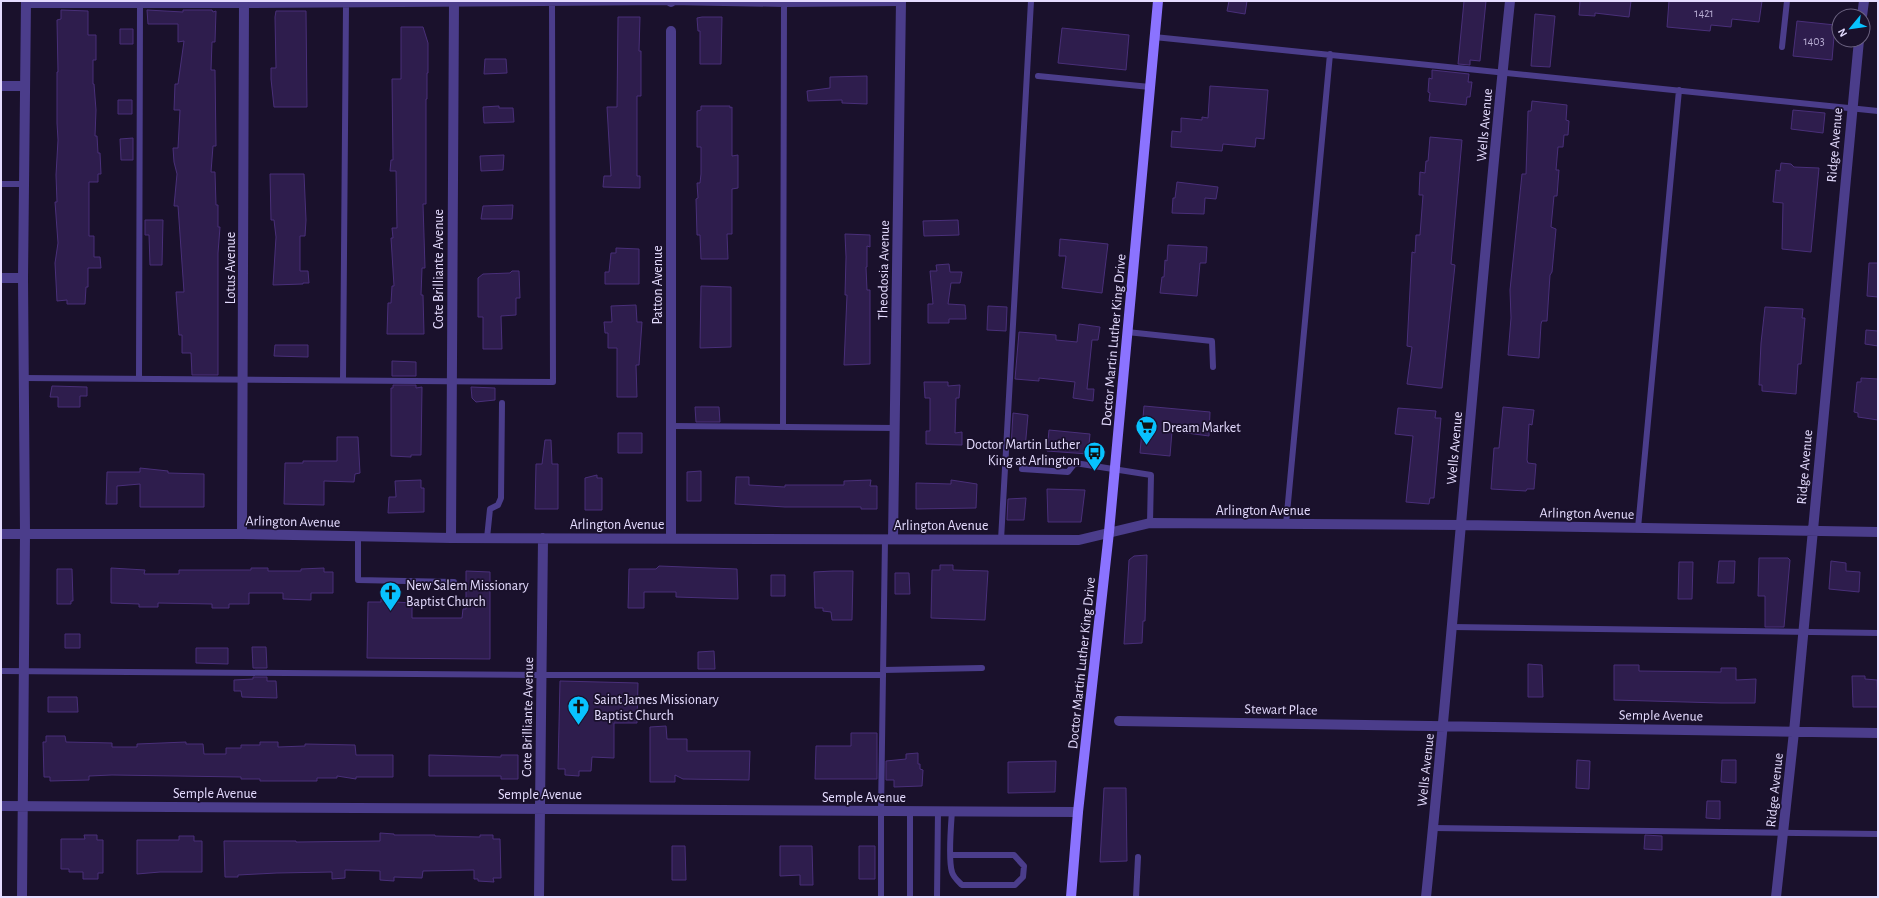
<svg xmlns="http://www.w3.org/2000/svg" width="1879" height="898" viewBox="0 0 1879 898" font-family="'Alegreya Sans',sans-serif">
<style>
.building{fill:#2e1d4d;stroke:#492f79}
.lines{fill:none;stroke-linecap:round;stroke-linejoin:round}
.lane{stroke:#4b3d8b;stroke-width:6}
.street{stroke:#4b3d8b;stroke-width:10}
.secondary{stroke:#8b73ff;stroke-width:10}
.labels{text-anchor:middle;stroke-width:3.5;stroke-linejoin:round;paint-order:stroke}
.number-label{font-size:12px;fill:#b7acd2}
.street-label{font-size:14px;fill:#e5dcff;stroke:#1a112c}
.poi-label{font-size:14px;fill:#e5dcff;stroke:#1a112c;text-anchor:start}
</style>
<rect width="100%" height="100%" fill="#1a112c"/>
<path class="building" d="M1229,1H1247L1245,14L1227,11Z
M1464,1H1486L1480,61L1470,60V65L1458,64Z
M1580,1H1631L1629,17L1595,13V16L1579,15Z
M1669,1H1762L1759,22L1732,19L1731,27L1711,25L1710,31L1667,27Z
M61,10L88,11V35H96V60H93V84H94L96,110L95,136H97L98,153H100L101,174H98V182H89V236H94V257H100L101,268H88V287H86L85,304H67V300L57,301L55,263L58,243L55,202H57L56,175L58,140L57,123V72H58L57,20L61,19Z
M147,10L183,12V10H212L213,12L216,11L215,42H212L211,70H215L216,146H213L211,172H215L216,205H218V227H220L218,253V375H192L191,353H182V335H179L176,292H184L178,206H174L177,174L174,162L173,148H178L180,110H174L175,84H178L184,41L178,42V24H148Z
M276,11H306L307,107H274L271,79V68H276L275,17Z
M1535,14L1555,16L1550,67L1531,66Z
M618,17H640L639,51H641V96H637V176H640V188L603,187L604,176H611L607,107H617Z
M702,17H722L721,64H700V31H698L697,18Z
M1797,21L1835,25L1832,60L1793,56Z
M401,27H423L428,43V73H427V99H426V204H423L425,268H422L421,295H423L424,334H387L388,303H391L392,286H394L391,238H393L392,228H397L396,171H390L391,160H393L392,79H401Z
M1062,28L1129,35L1126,70L1058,63Z
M120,29H133V44H120Z
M485,59H506L507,73L484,74Z
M1432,70L1469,74L1468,82H1472L1470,97H1467L1466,105L1429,101L1430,93L1428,92L1429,78L1432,79Z
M867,76V104L842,103V100L808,101L807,91L830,88V77Z
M1210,86L1268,90L1264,139L1256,138L1255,147L1223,144L1222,151L1171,147L1172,131L1181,132V118L1202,120V117L1208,118Z
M118,100H132V114H118Z
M1532,101L1567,105L1566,120L1569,121L1568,135H1564L1563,147H1558L1556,170H1559L1557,196H1554L1551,227L1556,229L1552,272L1550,275L1547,321H1542L1541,324L1539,358L1508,355L1511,318L1510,290L1522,174H1526L1528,111H1531Z
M499,106V108H513L514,122L484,123L483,107Z
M701,106H730V108L732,107V156L738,155V188L732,189V234H727L728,259H701L700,235H697L696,199L698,198L697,183H700L701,174V147H697V111L701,110Z
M1793,110L1825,113L1823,133L1791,129Z
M1430,137L1462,140L1451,264L1455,265L1442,388H1439L1407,384L1412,347L1407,346L1412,252L1415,253L1416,235H1420L1423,195H1419L1420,172L1425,173L1426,161H1428Z
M133,138V160H121L120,139Z
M504,155L503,170L481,171L480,156Z
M1781,163L1791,164L1794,167L1819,168L1811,252L1782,249L1783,203L1773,202L1776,170L1780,171Z
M270,174H304L306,220L305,236H300V271H308L309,283H303V284L273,285L276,237L274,220H271Z
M1177,182L1218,187L1216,199L1205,198L1204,214L1172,213L1173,198H1175Z
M513,205L512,219H481L483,206Z
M145,220H163L162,265H150L149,235H145Z
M958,220L959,235L924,236L923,221Z
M845,234L870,235V247L867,246V267H866L867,290H870V364L844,365L847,295H845L846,257Z
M1060,239L1108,244L1102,293L1062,288L1066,256H1059Z
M1168,245L1207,247L1206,263H1200L1197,296L1160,293L1162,277H1164L1165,260L1167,261Z
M616,248L639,249V284H605V272H609L611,253H616Z
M1869,263H1878V297L1867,296Z
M949,264L950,272H962L960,283H951L948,304L965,305L966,319H949V323H928V304H933L930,271H937L936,265Z
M512,271H519L520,298H516V315L501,316L502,349H483V317H478V278L483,274L510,273Z
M701,286L731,287V347L700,348Z
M636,305L637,322H642L639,365H636L637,397H617V348H608V333H605L604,322H612L611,306Z
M988,306L1007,307L1006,331L987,330Z
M1765,307L1803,309L1802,318H1805L1801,364H1798L1796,394L1762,391V385H1759L1761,343Z
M1079,324L1100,327L1098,340H1092L1087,389H1094L1093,401L1073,398L1075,382L1039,378V381L1015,379L1019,332L1056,335V340L1077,342Z
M1866,330L1878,331V346L1865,344Z
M275,345H308V357L274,356Z
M392,361L416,362V376H392Z
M1861,378L1878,379V420L1858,417V413L1854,412L1857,382H1861Z
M924,382H948V386L960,385L959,398H956L955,433L962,432V445L926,444V431H930V398H925Z
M393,385H416V388L422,387L421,455H411V457L391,456V388H393Z
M52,386L87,387V396H80V407H58V397H50Z
M471,387L495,388V400L476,402L472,398Z
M1144,406L1210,412L1209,436L1172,431L1170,456L1140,453Z
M695,407H719L720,422H696Z
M1503,407L1534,410L1532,425L1529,424L1527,460L1528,463L1536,464L1534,489H1527L1526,491L1491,489L1494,448H1499Z
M1398,408L1436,411L1435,418H1441L1434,498H1430L1429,504L1406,502L1413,436L1395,434Z
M1013,413L1028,415L1025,449L1011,448Z
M1049,430L1090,434L1088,454L1047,451Z
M618,433H642V453H618Z
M337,437H358L360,473L355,474L354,482L324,481V505L284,504L285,463H303V461H337Z
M545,440H551L552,464H558V509H535L536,464H542Z
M140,468L168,471V473L204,474V507H140V484L117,486V504H106L107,472H140Z
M701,471V501H687V472Z
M597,475V478H602V510H585V478Z
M736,477H749V485L785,487V485H844V481L871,480L870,486H877V509H861V507H785L735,504Z
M421,480V488H424V512L388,513L389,497H396L395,481Z
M951,480L977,484L976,508L916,509V483L951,484Z
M1047,489L1085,490L1081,522H1048Z
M1026,498L1024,520H1007L1008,499Z
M1147,555L1145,621H1143L1142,643L1124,644L1129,560L1134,556Z
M1759,558H1788L1790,560L1784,627H1765V596H1758Z
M1719,561H1735L1734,583H1717Z
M1831,561L1846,563V571L1860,572L1859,592L1829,589Z
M1679,562H1693L1692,599H1678Z
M940,565H953V570L988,571L985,620L931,618L932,570H940Z
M659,566L737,569L738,599L676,597V592H644V608H628L629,569H656Z
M111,568L145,570L144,574H179V570H251V568H268V571H301V569L324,568V572H333V593H311V600L283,599V593H249V604H229V608H212V604L158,603V607H139V604L111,603Z
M57,569H72L73,601H71V604H57Z
M466,571L490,572V659L367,658L368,602H381V599H396V602L412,603V618H462L463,609H466Z
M833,571H853L852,620H832L831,612L823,611V608H815L814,572Z
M895,573H909L910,594H895Z
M771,575H785V596H771Z
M65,634H80V648H65Z
M252,647H266L267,668H253Z
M196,648H228V664L196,663Z
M714,651L715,669H698V652Z
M1528,664L1542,665L1543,697H1528Z
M1614,665H1639V671L1721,672V668H1736V680L1756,679L1755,703H1721L1614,700Z
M1852,676H1865V679L1877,680L1878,707H1853Z
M253,677H267V681H276L277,698L242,697L241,691H234V680L253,679Z
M560,681L638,683L637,723H614V758L592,757L591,771H579V776L565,775V769H558Z
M48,697H77L78,712H48Z
M666,726L667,739H687V751H750L749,780L683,779L675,775V782H650V727Z
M851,733H877V779H815L816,746H851Z
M46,736H65L66,742L112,743V747H137V744L186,742V744H203L204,754H226V748H241V745H260V742H278V747L305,746V744L355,745L356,755H393V777H356V779L337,776V778H317V781H260V779H241V777L112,775L89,776V780L50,781V777H44L43,742H46Z
M918,753V764H920V769L923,770L922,786L894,787V780H886V761L906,759V754Z
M429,755L501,757V755H518V779H501V776H429Z
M1577,760L1590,761L1589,789L1576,788Z
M1722,760H1736V783L1721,782Z
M1056,761L1055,792L1008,793V762Z
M1104,788H1126L1127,861L1100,862Z
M1707,801H1720V819L1706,818Z
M380,833L394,834V835H435V836L480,837V835H493V839H500L501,878H493L494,882L478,881V879H474V870L423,871L422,878L394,877V881L380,880V871L345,870V878L332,879V872L277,873L238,875V877H225L224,841H296V842L380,841Z
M84,835H97V840H103V873H98V879H83V872H69V869H61V839H85Z
M1645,835L1662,836V850L1644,849Z
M179,836H194V841H202V872H160L137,874V840H179Z
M672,846H685L686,880H672Z
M780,846H812L813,885H800V875L780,876Z
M859,846H875V879H859Z"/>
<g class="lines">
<path class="lane" d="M26,5H244L671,2L784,4L901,3
M1154,37L1878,111
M1782,47L1787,1
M1038,76L1150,87
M1,184H24
M1127,332L1212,341L1213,367
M24,378L553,382L552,3
M139,379L140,5
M343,380L346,5
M671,426L895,428
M783,427L784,1
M1022,469L1068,472L1075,463L1151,475L1150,523
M1286,524L1330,54
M1638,528L1679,90
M358,536V580L454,582
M487,538L490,509L498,505L501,498L502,403
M1001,540L1031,1
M1452,627L1878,633
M883,670L982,668
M1,671L541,675H883
M1433,828L1878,834
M951,855H1014L1024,866L1023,877L1015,885H962C959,882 953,877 952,872C948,860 951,825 952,811
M881,897V811L885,539
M910,897V811
M937,897L938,811
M1136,897L1138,857"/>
<path class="street" d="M671,1V2
M1862,16L1864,1
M671,31V538
M1,86H25
M1,278H23
M1,534H242L451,538L1079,540L1150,523L1461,525L1878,532
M242,534L244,1
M451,538L454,1
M893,539L901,1
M1119,721L1878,733
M1,806L1078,812
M22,897L25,534L23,278L26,1
M539,897L543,538
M1426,897C1457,599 1478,299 1510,1
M1776,897L1794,732L1859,40"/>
<path class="secondary" d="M1071,897L1078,812L1109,532L1158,1"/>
</g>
<defs>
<symbol id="supermarket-pin" viewBox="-11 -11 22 30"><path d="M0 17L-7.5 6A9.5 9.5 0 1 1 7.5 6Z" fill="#08c2ff" stroke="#1a112c"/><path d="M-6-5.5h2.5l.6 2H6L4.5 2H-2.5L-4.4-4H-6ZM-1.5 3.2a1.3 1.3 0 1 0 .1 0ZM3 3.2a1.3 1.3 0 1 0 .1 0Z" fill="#111"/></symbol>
<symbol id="bus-pin" viewBox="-11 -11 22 30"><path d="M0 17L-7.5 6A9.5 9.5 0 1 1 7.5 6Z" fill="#08c2ff" stroke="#1a112c"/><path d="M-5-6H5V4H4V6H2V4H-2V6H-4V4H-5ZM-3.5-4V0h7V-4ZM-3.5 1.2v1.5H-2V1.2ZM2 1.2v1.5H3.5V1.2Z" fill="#111"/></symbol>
<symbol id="church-pin" viewBox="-11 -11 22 30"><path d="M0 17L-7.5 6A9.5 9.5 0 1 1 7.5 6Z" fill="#08c2ff" stroke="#1a112c"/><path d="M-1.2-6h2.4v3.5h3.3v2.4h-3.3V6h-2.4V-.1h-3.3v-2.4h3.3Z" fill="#111"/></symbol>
</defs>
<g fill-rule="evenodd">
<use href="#supermarket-pin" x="1134" y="414" width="25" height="34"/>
<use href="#bus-pin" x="1082" y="440" width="25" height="34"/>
<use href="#church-pin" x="378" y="580" width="25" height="34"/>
<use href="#church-pin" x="566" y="694" width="25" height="34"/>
</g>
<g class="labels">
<g class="number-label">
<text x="1704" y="17">1421</text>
<text x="1814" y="45">1403</text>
</g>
<g class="street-label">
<text transform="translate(1484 125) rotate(-85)" y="5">Wells Avenue</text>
<text transform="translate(1834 145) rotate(-85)" y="5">Ridge Avenue</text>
<text transform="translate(230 268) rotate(-90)" y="5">Lotus Avenue</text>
<text transform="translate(438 269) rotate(-90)" y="5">Cote Brilliante Avenue</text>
<text transform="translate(883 270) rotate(-89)" y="5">Theodosia Avenue</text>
<text transform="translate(657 285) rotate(-90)" y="5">Patton Avenue</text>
<text transform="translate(1113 340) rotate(-85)" y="5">Doctor Martin Luther King Drive</text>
<text transform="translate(1454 448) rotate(-85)" y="5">Wells Avenue</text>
<text transform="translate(1804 467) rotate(-85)" y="5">Ridge Avenue</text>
<text x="1263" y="515">Arlington Avenue</text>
<text transform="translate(1587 513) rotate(1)" y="5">Arlington Avenue</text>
<text transform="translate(293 521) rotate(1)" y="5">Arlington Avenue</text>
<text x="617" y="529">Arlington Avenue</text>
<text x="941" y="530">Arlington Avenue</text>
<text transform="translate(1081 663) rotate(-84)" y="5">Doctor Martin Luther King Drive</text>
<text transform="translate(1281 709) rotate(1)" y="5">Stewart Place</text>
<text transform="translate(1661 715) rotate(1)" y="5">Semple Avenue</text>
<text transform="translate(527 717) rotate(-89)" y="5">Cote Brilliante Avenue</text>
<text transform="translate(1425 770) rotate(-84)" y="5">Wells Avenue</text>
<text transform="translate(1774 790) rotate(-84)" y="5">Ridge Avenue</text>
<text x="215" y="798">Semple Avenue</text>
<text x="540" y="799">Semple Avenue</text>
<text x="864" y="802">Semple Avenue</text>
</g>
<g class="poi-label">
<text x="1162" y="432">Dream Market</text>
<text x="1080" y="449" text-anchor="end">Doctor Martin Luther<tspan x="1080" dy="16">King at Arlington</tspan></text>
<text x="406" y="590">New Salem Missionary<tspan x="406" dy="16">Baptist Church</tspan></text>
<text x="594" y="704">Saint James Missionary<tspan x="594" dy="16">Baptist Church</tspan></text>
</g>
</g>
<rect width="1879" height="898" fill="none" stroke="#e5dcff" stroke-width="4"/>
<g transform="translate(1851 28) rotate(241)"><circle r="19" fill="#1a112c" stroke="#6b6280"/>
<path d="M0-3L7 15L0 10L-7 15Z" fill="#08c2ff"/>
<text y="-6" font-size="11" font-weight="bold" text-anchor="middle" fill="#e5dcff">N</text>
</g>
</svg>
